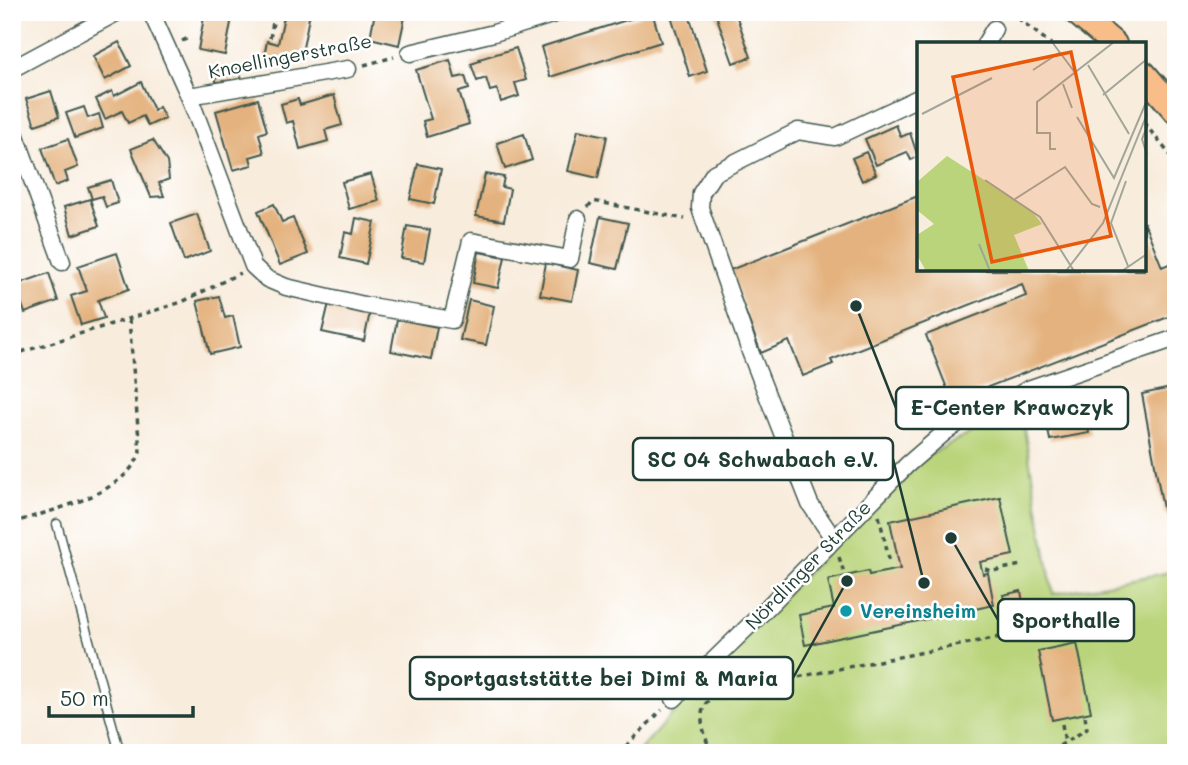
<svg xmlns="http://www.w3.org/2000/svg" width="1188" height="765" viewBox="0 0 1188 765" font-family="Mali,sans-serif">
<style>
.green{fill:#b9d47a;stroke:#6c8857;stroke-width:2}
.building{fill:#e4b27e}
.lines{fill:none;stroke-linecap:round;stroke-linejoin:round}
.service-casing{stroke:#40574d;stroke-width:11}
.minor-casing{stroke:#40574d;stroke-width:19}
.primary-casing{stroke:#40574d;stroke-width:28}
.path{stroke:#40574d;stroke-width:3.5;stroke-dasharray:5 5;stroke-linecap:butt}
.service{stroke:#fff;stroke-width:8}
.minor{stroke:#fff;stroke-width:16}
.primary{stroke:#f8bd89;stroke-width:24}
.culture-dot{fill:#0f9aa8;stroke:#fff;stroke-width:2.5}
.labels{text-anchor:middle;stroke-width:5;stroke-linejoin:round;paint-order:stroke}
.street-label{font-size:19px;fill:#1f3d34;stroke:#fff}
.culture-label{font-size:19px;font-weight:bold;fill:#0d838f;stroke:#fff;text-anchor:start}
.inset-road{fill:none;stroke:#a1a699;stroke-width:2}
.view{fill:#e8590c;fill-opacity:0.15;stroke:#e8590c;stroke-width:3.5}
.inset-edge{fill:none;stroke:#1f3d34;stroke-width:3.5}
.leader{fill:none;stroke:#1f3d34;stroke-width:2.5}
.callout-dot{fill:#1f3d34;stroke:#fff;stroke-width:2.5}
.callout{fill:#fff;stroke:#1f3d34;stroke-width:2.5}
.callout-label{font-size:21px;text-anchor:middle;font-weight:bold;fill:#1f3d34}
</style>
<rect width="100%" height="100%" fill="#fff"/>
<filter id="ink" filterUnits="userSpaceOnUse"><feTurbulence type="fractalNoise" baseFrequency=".0143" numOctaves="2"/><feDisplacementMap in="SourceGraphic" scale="14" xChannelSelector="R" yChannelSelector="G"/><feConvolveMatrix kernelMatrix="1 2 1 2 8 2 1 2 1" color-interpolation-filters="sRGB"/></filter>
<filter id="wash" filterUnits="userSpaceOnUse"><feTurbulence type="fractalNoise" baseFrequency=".00686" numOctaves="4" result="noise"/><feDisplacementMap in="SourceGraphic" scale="28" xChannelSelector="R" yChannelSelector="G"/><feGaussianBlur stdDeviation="1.57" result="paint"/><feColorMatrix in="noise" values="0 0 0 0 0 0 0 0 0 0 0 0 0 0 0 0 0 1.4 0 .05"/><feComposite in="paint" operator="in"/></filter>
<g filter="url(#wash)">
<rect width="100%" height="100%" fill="#f8ecdc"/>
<path class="green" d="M1020,406L1053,594L1176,571V753H637L738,641L922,459Z"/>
<g id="blocks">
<path class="building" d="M205,12H233L225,55L198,50Z
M285,12H310L301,58L284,55L282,65L263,61L267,41L278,44Z
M375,12H406L399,45L370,38Z
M652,12L661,42L550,77L541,47Z
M670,12H688L707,71L690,77Z
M715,12H735L751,57L733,63Z
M119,42L131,66L105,80L93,56Z
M516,48L526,80L515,83L519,96L501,102L497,89L490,91L486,78L477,81L471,64L480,61L479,59Z
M450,60L455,78L465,76L469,89L459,92L469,124L427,137L423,121L431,119L416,70Z
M240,68L241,79L216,82L215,70Z
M141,82L154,110L159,107L165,118L148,126L143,116L128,123L122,111L105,119L96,99L112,91L114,96Z
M51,91L59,117L35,125L26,99Z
M334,95L342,125L325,130L328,141L300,149L293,121L286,123L281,104L298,99L300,105Z
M258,99L267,131L259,134L264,153L250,157L252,165L233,170L216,111Z
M84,107L88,118L99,114L103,128L75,138L66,113Z
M896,125L901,137L910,133L918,157L911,160L907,152L876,165L865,139Z
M578,130L607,136L598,178L568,171Z
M524,134L532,160L505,169L497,143Z
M68,139L78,167L65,172L68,181L55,186L42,148Z
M153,140L167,162L169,179L159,183L164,196L151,197L131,149Z
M866,152L876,174L862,181L852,158Z
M418,164L441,169L434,204L410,199Z
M371,174L379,201L349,209L342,182Z
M485,174L504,177L502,187L510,189L504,221L476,216Z
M111,180L118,203L106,207L102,196L92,199L88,187Z
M918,196V270H1144V222L1162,267L1176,261V314L952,401L926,335L1026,296L1022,284L831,360L833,364L803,376L789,341L761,353L730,270Z
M90,199L99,226L72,235L64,207Z
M274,204L282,222L293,218L308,254L280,265L258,211Z
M197,214L210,251L184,261L171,223Z
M600,217L628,223L617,269L590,263Z
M356,218L375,222L366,264L340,258L345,232L353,234Z
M407,226L430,230L424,262L401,258Z
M479,252L505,257L498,288L473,283Z
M117,253L129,289L98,300L104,318L81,325L71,296L87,291L78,266Z
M546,263L578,270L572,301L540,295Z
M49,273L58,301L25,313L15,285Z
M219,296L225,318L233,316L240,347L210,354L197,301Z
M469,300L494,306L486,345L460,340Z
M329,303L370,312L364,341L322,332Z
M397,319L437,327L431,359L391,351Z
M1176,387V511L1164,514L1142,394Z
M1085,407L1089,433L1050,440L1045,414Z
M1000,497L1013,555L980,562L983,574L988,573L994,605L805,645L799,615L834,608L828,580L868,571L869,575L900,569L890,521Z
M1021,591L1024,609L1007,612L1003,595Z
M1077,643L1091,712L1052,720L1038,651Z"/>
</g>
</g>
<g filter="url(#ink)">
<use href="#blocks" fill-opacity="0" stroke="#40574d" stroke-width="2"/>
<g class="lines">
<defs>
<path id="service" d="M57,524L120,753"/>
<path id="minor" d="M151,12L189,96L253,266L267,279L286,287L364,305L452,320L471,241L570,259L578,219
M985,44L994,29
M410,53L494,33L561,12
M12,69L118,12
M189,96L348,69
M12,125L62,262
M833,538L810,504L751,354L700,208L701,193L714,173L798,131L835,137L918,98
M674,699L760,615L907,465L944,433L976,411L1015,397L1028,389L1176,338"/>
<path id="primary" d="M1076,12L1114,44
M1144,74L1176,111"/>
</defs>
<use href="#service" class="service-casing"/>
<use href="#minor" class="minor-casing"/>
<use href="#primary" class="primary-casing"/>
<path class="path" d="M1010,12L1051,44
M1118,12L1122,21
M270,38L275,12
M182,41L191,37
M364,65L394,57
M1144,123L1176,162
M588,207L593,201L685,219
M12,355L182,302L240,273
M879,516L890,563
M12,523C51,510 126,495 140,452L129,319
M839,557L844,573
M985,569L993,571L1021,565
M1062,724L1065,743
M1051,751L1087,729L1085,716
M619,753L662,710
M710,753C704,727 692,710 717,693L1030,631"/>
<use href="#service" class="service"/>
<use href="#minor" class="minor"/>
<use href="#primary" class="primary"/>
</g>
</g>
<circle class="culture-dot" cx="846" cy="611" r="7"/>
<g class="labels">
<g class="street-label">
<text transform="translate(290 56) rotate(-11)" y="7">Knoellingerstraße</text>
<text transform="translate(808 565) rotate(-46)" y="7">Nördlinger Straße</text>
</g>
<g class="culture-label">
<text x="860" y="618">Vereinsheim</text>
</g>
</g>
<g transform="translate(917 42)">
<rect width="229" height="229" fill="#f8ecdc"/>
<path d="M30,114L114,168L125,182L97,193L112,229H9L0,213V193L17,182L0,168V140Z" fill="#b9d47a"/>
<path class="inset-road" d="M135,0L159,32M171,23L212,92M116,28L142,11M146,42L155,66M186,53L230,17M5,72L75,36M160,75L197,136L230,58M230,85L225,97L230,113M139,107H133V91H120V60L197,0M68,138L123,175L157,229M209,139L194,181L211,224M98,157L148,125L175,162L183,165M62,202L73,229M149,229L186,181L230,72M205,229L230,212"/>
<path class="view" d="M154,10L194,194L75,220L36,35Z"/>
<rect width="229" height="229" class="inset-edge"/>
</g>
<path class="leader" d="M856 306L896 408M924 583L893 459M951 538L998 620M847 581L793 678"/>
<g class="callout-dot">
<circle cx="856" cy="306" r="7"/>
<circle cx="924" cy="583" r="7"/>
<circle cx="951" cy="538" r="7"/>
<circle cx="847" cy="581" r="7"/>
</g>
<g class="callout">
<rect x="896" y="387" width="232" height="42" rx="7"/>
<rect x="633" y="438" width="260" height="42" rx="7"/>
<rect x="998" y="599" width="136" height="42" rx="7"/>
<rect x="410" y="657" width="383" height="42" rx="7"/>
</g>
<g class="callout-label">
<text x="1012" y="415">E-Center Krawczyk</text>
<text x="763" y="467">SC 04 Schwabach e.V.</text>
<text x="1066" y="628">Sporthalle</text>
<text x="601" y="686">Sportgaststätte bei Dimi &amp; Maria</text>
</g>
<rect width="1188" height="765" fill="none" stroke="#fff" stroke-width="42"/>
<path d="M49 706v10h144v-10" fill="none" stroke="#1f3d34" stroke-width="3.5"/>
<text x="60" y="706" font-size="21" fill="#1f3d34" stroke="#ffffff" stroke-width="5" paint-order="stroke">50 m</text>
</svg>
